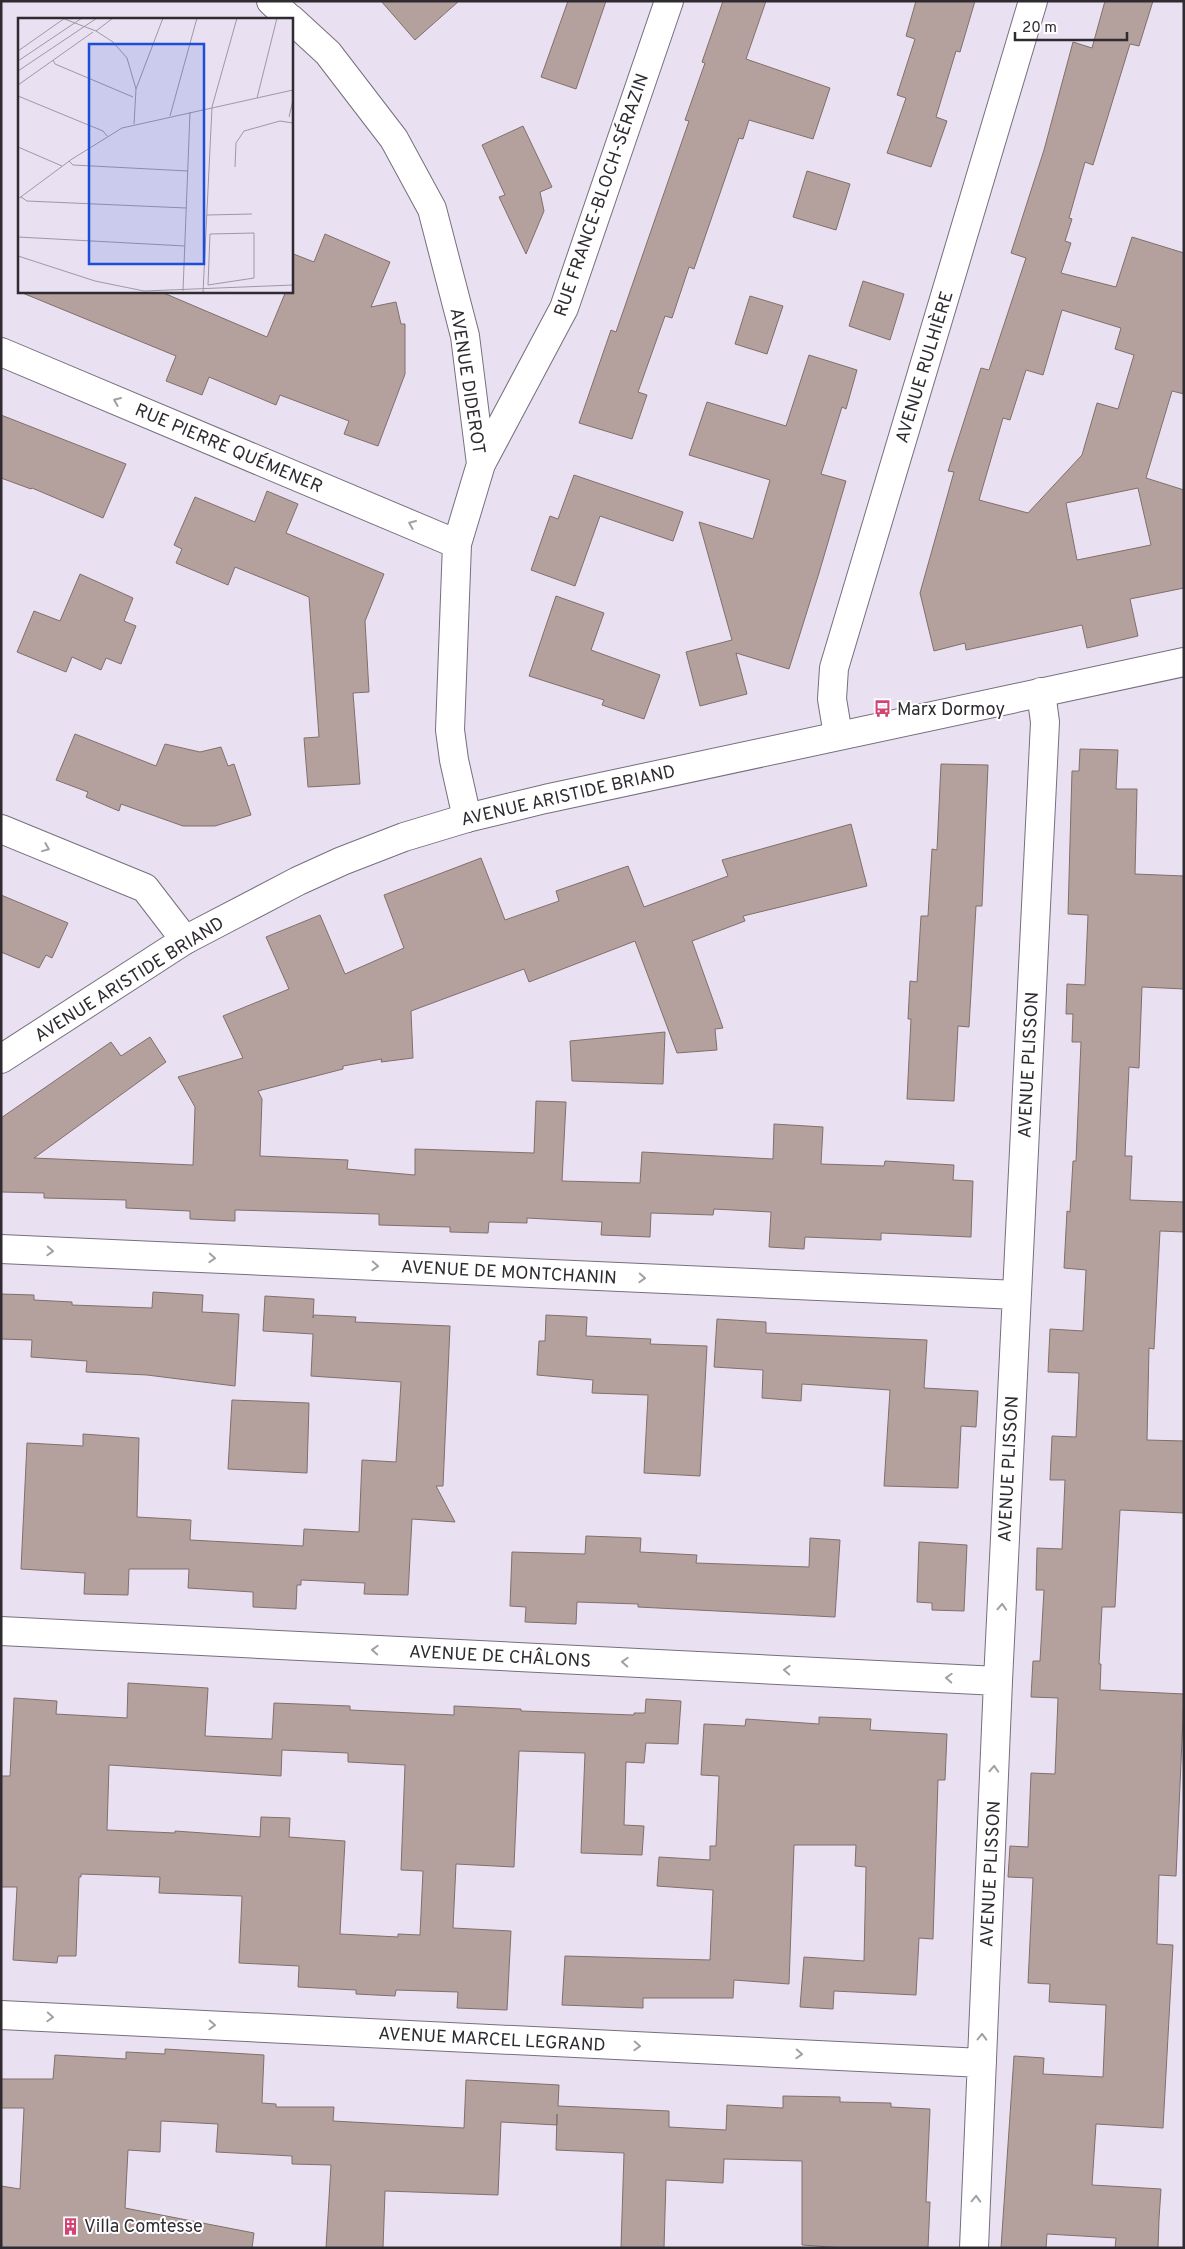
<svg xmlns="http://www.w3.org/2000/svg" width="1185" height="2249" viewBox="0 0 1185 2249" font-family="Overpass,sans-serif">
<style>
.building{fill:#b4a19e;stroke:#816f6c;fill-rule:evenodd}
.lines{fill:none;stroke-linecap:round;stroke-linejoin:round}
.minor-casing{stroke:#766f7d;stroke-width:30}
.tertiary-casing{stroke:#766f7d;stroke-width:30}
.minor{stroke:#fff;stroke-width:28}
.tertiary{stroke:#fff;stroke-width:28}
.oneway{stroke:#a1a0a2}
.labels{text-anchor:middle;stroke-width:4;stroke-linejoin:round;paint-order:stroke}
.street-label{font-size:18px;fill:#2f2b31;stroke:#fff}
.poi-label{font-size:18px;fill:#2f2b31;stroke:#fff;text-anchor:start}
.inset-road{fill:none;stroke:#9f98a4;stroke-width:1}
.view{fill:#1d4ed8;fill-opacity:0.15;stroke:#1d4ed8;stroke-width:2.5}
.inset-edge{fill:none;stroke:#2f2b31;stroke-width:2.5}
</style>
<rect width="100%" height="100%" fill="#e9e1f1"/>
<path class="building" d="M381,1H459L415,40Z
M568,1H606L576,89L541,77Z
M723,1H766L746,59L830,88L813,139L749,120L743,139L739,138L694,269L689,267L672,318L665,316L638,392L647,395L632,439L579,423L611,330L616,332L689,121L685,120L705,63L702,62Z
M916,1H975L960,52L956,51L936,117L947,121L931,167L887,153L906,98L897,95L915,39L906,36Z
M1105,1H1153L1139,46L1130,44L1093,165L1085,162L1069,218L1072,219L1065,241L1071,243L1061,273L1116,287L1132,237L1184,253V394L1172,391L1146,478L1184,490V588L1130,599L1138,636L1087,648L1082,625L966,650L965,643L934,651L920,593L954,472L948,471L981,368L989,370L1026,258L1011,253L1044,150L1073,42L1092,48ZM1062,310L1121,328L1115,349L1134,355L1118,409L1097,403L1082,455L1028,513L979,500L1003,418L1010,420L1026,370L1043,375ZM1138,488L1151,545L1077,560L1066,503Z
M523,126L552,187L540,192L544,211L526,254L499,197L505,195L482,145Z
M807,171L850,184L836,230L793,217Z
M325,234L390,262L371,307L396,302L401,324H405V374L378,446L344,434L349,421L280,395L276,405L209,377L202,395L166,381L176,356L20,292L159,291L267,337L286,291H291V253L314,262Z
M863,281L904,294L890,340L849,326Z
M750,296L783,306L767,354L735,344Z
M809,355L857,370L846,409L842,407L821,474L846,481L819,573L789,669L736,653L747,694L700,706L686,652L732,640L699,522L753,539L770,480L689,455L707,402L786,426Z
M1,415L126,464L103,518L32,488L31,489L1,478Z
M574,475L683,512L673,541L600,516L575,586L531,570L550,516L558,519Z
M267,491L298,504L286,533L384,574L365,621L369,692L353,693L360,784L308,787L304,738L319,737L309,597L235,567L228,585L176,563L182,549L174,545L195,497L255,522Z
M80,574L133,598L124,621L136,626L121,664L106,658L101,670L72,657L66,672L17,652L34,611L60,621Z
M556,596L604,613L591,650L660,675L644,719L602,705L604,700L529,676Z
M75,734L156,766L165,744L200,752L221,747L228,766L234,764L251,815L215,826H183L121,804L119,811L86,797L88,792L56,780Z
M1080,749L1118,750L1116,789H1137L1135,874L1184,876V989L1142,987L1139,1068L1129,1067L1125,1156H1132L1130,1200L1184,1202V1232L1160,1231L1154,1349L1149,1348L1147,1440L1184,1441V1513L1120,1510L1115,1607H1102L1099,1664H1101L1100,1690L1184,1694L1176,1876L1159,1875L1157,1944L1173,1945L1163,2128L1096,2124L1092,2185L1161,2189L1159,2219L1158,2248H1115L1116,2238L1047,2234L1046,2248H1001L1014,2056L1044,2058L1043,2074L1103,2077L1106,2005L1049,2002L1050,1984L1028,1983L1033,1878L1008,1877L1010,1846L1028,1847L1031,1773L1055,1774L1058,1698L1031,1697L1033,1661H1040L1044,1590H1036L1037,1548L1062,1549L1065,1480H1050L1052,1436L1076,1437L1079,1373L1048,1372L1050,1329L1083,1331L1086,1270L1064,1268L1067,1211L1070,1212L1073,1161H1076L1081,1042H1072L1073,1014H1066L1067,984L1085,985L1088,915L1068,914L1072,771H1079Z
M941,764L988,765L982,906H976L969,1027L958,1026L954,1101L907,1099L911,1019H908L910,981L917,982L921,916H928L932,849L937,850Z
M851,824L867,886L743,916L745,921L692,941L723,1028L715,1029L717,1050L677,1053L635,941L529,982L524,969L411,1011L413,1058L381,1062L382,1059L343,1066V1069L258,1091L262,1099L260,1156L348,1160L347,1169L415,1175V1149L534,1153L536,1101L566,1102L562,1181L640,1183L642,1152L773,1159L774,1124L823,1127L821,1164L884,1166L885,1161L954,1165L953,1180L973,1181L971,1237L881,1233V1240L805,1237L804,1249L769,1247L771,1212L714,1209L713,1215L651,1213L650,1237L601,1235L602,1222L527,1218V1223L489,1222L488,1233L450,1232V1227L379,1225V1214L235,1210V1221L190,1219V1211L126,1208V1200L44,1198V1193L1,1192V1118L111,1042L121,1056L150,1037L166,1062L34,1158L193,1165L195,1107L178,1077L243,1058L223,1016L289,989L266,937L320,915L345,974L404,948L384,895L481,858L505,920L559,901L556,891L628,866L644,907L728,876L722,860Z
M1,895L68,923L52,958L46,955L39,968L1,952Z
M665,1032L663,1084L572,1081L570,1041Z
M153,1292L203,1295L202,1312L239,1314L235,1386L147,1375L86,1372L87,1361L31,1357L32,1340L1,1339V1294L34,1295V1300L72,1302V1305L152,1308Z
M265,1296L314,1299L313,1318L314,1315L356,1317L355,1322L450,1326L443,1486H436L455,1522L412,1519L408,1595L364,1594L365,1583L301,1580V1585H297L296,1609L253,1607V1592L188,1588L189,1569H129L128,1595L84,1594L85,1573L21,1569L27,1443L83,1446V1434L139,1438L137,1517L191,1520L190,1540L303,1546L304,1529L359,1532L362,1460L396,1462L401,1382L311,1376L313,1334L263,1331Z
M546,1315L587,1317L586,1336L651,1339L650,1344L707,1346L700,1476L644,1473L648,1395L592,1393L593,1380L537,1375L539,1341H545Z
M717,1319L766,1322V1333L927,1340L924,1388L978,1391L976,1427L961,1426L958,1488L884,1486L890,1390L802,1384L801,1401L762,1398L763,1370L714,1367Z
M232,1400L309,1403L307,1473L228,1469Z
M586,1536L641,1538L640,1552L697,1555L696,1563L809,1567L810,1538L840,1540L835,1617L638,1607V1604L577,1602L576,1624L525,1622L526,1607L510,1606L512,1552L585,1554Z
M919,1542L967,1545L964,1611L932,1610V1603L917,1602Z
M128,1683L208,1688L205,1736L272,1739L274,1703L350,1706V1710L454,1715V1706L521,1709V1711L634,1715V1713H645L646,1699L681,1701L678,1744L646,1743L644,1763L626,1762L624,1825L644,1826L642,1855L581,1853L585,1753L519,1751L514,1867L456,1864L453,1928L511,1931L507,2010L457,2008L458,1992L396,1990L395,1996L356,1994V1990L298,1987L299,1966L239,1963L242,1896L159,1893L160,1877L81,1874V1877H79L76,1956H58L57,1963L13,1960L17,1887H1V1776H10L14,1698L57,1701L56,1714L127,1718ZM282,1750L348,1753V1762L405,1765L401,1870L423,1871L420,1935L398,1934V1937L340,1934L345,1841L289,1837L290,1818L261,1817L260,1837L175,1831V1833L107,1830L109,1765L281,1776Z
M819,1717L871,1719L870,1730L947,1734L945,1780H938L933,1939L919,1938L916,1995L834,1991L833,2009L800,2007L804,1957L864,1961L866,1867L855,1866L856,1845H794L789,1984L734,1980L733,1998H643V2008L562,2005L565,1956L710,1960L713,1890L657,1886L659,1857L710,1860V1846H716L719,1776L701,1775L704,1724L745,1726L746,1719L819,1724Z
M165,2049L264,2055L262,2103L276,2104V2107H334L333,2121L464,2128L466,2080L559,2085L558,2106L669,2111V2127L726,2130L727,2105L783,2108V2096L840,2097V2102L891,2103V2107L930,2109L926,2202H930L928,2248H844L802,2245V2161L724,2159L723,2183L666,2180L664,2248H621L624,2153L556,2150L557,2114V2125L501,2122L498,2195L385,2191L383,2248H326L331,2165L292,2164V2156L216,2152L218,2124L161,2121L160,2152L128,2150L125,2208L254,2233L252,2248H1V2186L20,2189L24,2108H1V2079H53L55,2055L126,2059V2052L165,2054Z"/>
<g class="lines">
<defs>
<path id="minor" d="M271,1L290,19
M291,19L328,53L394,139L432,209L465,336L481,464L457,544L450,730L454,760L467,818
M1,352L457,544
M481,464L564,308L669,1
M838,735L832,699L834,668L1033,1
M1,829L145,888L185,940
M1,1249L1017,1295
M1,1631L998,1681
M1,2015L982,2063
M974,2248L998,1681L1045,722L1041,692"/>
<path id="tertiary" d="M1,1059L185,940L298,881L342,861L404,837L467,818L545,799L1184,662"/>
</defs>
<use href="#minor" class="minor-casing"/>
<use href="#tertiary" class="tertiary-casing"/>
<use href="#minor" class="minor"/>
<use href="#tertiary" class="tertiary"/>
</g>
<defs><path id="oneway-chevron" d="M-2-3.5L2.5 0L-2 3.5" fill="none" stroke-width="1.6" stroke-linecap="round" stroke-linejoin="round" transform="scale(1.25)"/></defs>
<g class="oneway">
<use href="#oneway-chevron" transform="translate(117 401) rotate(-157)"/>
<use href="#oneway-chevron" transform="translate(412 524) rotate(-157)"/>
<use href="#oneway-chevron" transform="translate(46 848) rotate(22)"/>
<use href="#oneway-chevron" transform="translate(50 1251) rotate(3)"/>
<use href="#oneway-chevron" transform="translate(212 1258) rotate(3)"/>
<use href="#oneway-chevron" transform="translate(375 1266) rotate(3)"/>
<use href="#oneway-chevron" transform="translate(642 1278) rotate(3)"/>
<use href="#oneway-chevron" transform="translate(1002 1607) rotate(-87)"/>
<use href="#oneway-chevron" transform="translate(375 1650) rotate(-177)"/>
<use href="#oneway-chevron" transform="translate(625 1662) rotate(-177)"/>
<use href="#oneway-chevron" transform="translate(787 1670) rotate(-177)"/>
<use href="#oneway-chevron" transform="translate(949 1678) rotate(-177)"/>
<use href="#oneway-chevron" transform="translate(994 1769) rotate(-87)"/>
<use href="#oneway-chevron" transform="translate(50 2017) rotate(3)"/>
<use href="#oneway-chevron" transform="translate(212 2025) rotate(3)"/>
<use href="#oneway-chevron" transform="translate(982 2037) rotate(-89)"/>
<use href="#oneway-chevron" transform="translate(637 2046) rotate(3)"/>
<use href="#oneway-chevron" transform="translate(799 2054) rotate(3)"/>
<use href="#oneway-chevron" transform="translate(976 2199) rotate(-88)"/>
</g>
<defs>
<symbol id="bus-bare" viewBox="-9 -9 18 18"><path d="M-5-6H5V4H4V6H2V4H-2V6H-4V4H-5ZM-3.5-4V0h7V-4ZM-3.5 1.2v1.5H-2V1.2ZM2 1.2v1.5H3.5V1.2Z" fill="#d14473" stroke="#fff" stroke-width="2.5" paint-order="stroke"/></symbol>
<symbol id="building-bare" viewBox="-9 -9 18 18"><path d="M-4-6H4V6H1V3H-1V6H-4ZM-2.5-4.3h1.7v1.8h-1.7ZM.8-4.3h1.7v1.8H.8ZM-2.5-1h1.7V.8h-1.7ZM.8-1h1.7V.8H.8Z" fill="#d14473" stroke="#fff" stroke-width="2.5" paint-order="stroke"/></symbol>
</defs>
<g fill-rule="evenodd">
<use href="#bus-bare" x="870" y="696" width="25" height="25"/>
<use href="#building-bare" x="58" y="2214" width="25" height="25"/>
</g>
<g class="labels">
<g class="street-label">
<text transform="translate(601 195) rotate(-71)" y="6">RUE FRANCE-BLOCH-SÉRAZIN</text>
<text transform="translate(924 367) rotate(-73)" y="6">AVENUE RULHIÈRE</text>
<text transform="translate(468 381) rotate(81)" y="6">AVENUE DIDEROT</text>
<text transform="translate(229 448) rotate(23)" y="6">RUE PIERRE QUÉMENER</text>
<text transform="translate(568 795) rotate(-13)" y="6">AVENUE ARISTIDE BRIAND</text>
<text transform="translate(129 979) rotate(-32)" y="6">AVENUE ARISTIDE BRIAND</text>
<text transform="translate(1028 1065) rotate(-87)" y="6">AVENUE PLISSON</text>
<text transform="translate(509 1272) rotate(3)" y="6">AVENUE DE MONTCHANIN</text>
<text transform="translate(1008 1469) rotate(-87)" y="6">AVENUE PLISSON</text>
<text transform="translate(500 1656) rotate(3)" y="6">AVENUE DE CHÂLONS</text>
<text transform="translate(990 1874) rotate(-87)" y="6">AVENUE PLISSON</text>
<text transform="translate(492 2039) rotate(3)" y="6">AVENUE MARCEL LEGRAND</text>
</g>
<g class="poi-label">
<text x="897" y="715">Marx Dormoy</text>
<text x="84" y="2232">Villa Comtesse</text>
</g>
</g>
<g transform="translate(18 18)">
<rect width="275" height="275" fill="#e9e1f1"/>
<path class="inset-road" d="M44,0L78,13L95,24L109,40L118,71L116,106M78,13L95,0M0,33L47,0M35,42L37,46L115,79M0,43L64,0M0,53L79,0M0,67L75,14M118,71L145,0M0,78L85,113L89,118M239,80L259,0M152,98L179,0M271,99L275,82M0,129L44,148M51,143L55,147L170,153M217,149L218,125L226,113L262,103L275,105M3,179L9,183L168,190M0,181L54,141L104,110L275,72M189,197L234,196M236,215V260L190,267L192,216ZM0,219L167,228M0,238L77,263L126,273L275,267M165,273L172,94M185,275L194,89L219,0"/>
<path class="view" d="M71,26H186V246H71Z"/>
<rect width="275" height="275" class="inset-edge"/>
</g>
<rect width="1185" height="2249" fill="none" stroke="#2f2b31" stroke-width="5"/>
<path d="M1015 32v8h112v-8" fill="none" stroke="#2f2b31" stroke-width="2.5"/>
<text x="1022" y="32" font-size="15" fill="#2f2b31" stroke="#ffffff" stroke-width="4" paint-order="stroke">20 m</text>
</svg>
